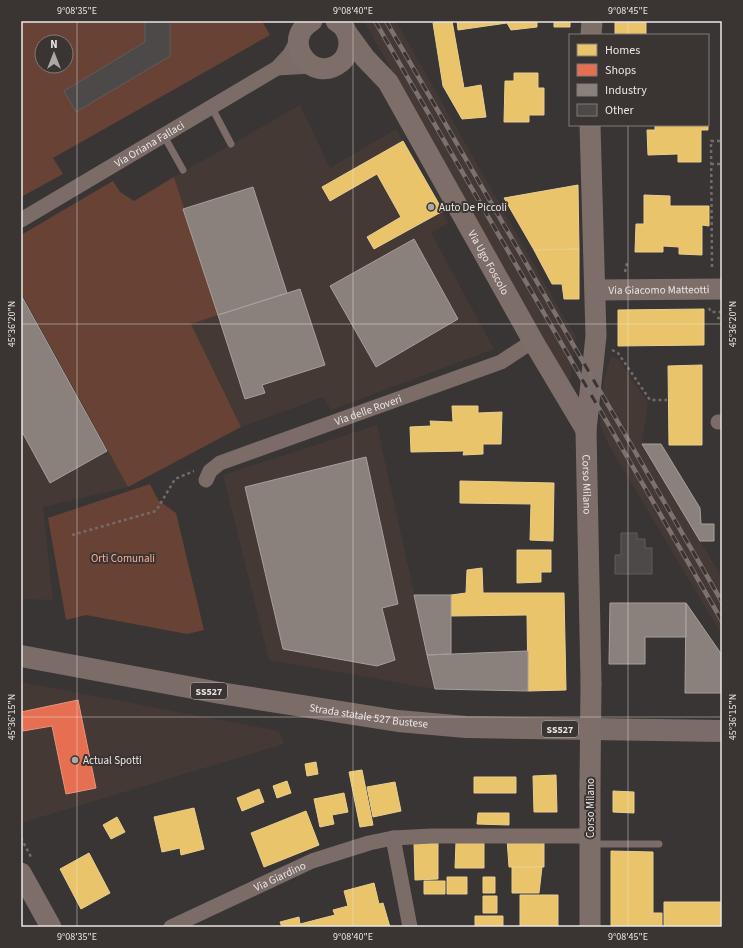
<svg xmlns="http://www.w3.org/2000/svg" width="743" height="948" viewBox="0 0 743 948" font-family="'Source Sans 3',sans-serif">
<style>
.built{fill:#453936}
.green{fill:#684335;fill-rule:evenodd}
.homes{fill:#e9c46a;stroke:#e9ce8f}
.shops{fill:#e76f51;stroke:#e8937d}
.industry{fill:#8a817c;stroke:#a79f9c}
.building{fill:#4c4948;stroke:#5f5d5c}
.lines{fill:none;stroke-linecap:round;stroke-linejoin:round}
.path{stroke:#746b68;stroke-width:2.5;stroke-dasharray:3 3;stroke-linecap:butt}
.lane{stroke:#7b6c67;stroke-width:7}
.street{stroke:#7b6c67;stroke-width:15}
.secondary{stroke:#7e6e69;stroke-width:21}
.primary{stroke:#7b6c68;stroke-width:22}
.rail-casing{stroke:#7b716f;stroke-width:4.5}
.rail{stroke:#3a3432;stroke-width:3;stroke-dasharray:9;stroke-linecap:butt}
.secondary-bridge{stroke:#7e6e69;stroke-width:21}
.ticks{fill:none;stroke:#eae6e5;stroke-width:1;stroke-opacity:0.45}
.poi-dot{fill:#aca8a7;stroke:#3a3432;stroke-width:1.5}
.labels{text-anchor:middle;stroke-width:4;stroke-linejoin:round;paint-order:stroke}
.shield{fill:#3a3432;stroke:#b5b1af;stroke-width:1}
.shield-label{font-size:10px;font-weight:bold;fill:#eae6e5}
.street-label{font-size:11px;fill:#eae6e5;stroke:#3a3432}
.poi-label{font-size:11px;fill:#eae6e5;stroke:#3a3432;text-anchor:start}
.park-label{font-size:11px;fill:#faaf95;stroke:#3a3432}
.neatline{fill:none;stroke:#eae6e5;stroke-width:1.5}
.ticks-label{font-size:10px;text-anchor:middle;fill:#eae6e5}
</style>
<rect width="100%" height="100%" fill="#383534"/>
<path class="built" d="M364,21H396L566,321L576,336L569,387Z
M300,105L330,168L396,129L448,223L431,233L494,349L331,410L323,397L241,427L191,324L217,315L174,177Z
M21,295L128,487L43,507L53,600L21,599Z
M611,357H617L648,403L642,444L722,577V635L608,444L600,424L604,379Z
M377,425L435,689L269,660L223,475Z
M21,682L279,731L284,744L21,823Z"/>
<path class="green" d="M21,21H262L270,35L53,158L63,174L21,197ZM42,42H66V66H42Z
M174,177L218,315L191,324L241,427L128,487L21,293V235L113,181L120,192L134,201Z
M150,484L158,500L176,513L204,630L187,634L86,615L66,620L48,518Z"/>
<path class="homes" d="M452,21L464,88L481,85L486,117L462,119L443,86L433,23Z
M457,21H539H537V27L511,30L507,23L458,30Z
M554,21H570V27H554Z
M615,21H646V35H615Z
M514,73H538V88H544V115H529V122H504L505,81H514Z
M708,117V130H701V162H678V154L648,155L647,130H655V125H708Z
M403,141L443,211L374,249L367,237L401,217L377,174L330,201L322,187Z
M578,185L579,249L534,250L504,198Z
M644,195L670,196V206H709V226L702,225V255L679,254V247L663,246V252H635L636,224H644Z
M579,249V299H564L562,284H552L534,250Z
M704,309V345L618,346V310Z
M702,365V445H669L668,366Z
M452,406H478V413L502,412L501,444H483V454L463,455L464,451L411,452L410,427L431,426L430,421L453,422Z
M460,481L554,483L553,541L530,540L531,504L460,503Z
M517,550H551V572H541V582L517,583Z
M482,568L483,593H564L566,690L528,691L527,615L451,616V595L466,593L467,570Z
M316,762L318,774L307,776L305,764Z
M362,770L373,825L360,827L349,772Z
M556,775L557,812H534L533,776Z
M474,777H516V793H474Z
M287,781L291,793L277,798L273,786Z
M395,782L401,811L373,817L367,787Z
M259,789L264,802L242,811L237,798Z
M613,791L634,792V813L613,812Z
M344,793L348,812L332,815L334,824L320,827L314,799Z
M194,808L204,849L181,855L180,848L162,852L154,817Z
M306,811L319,845L264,867L251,833Z
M478,813H509V825L477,824Z
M117,817L125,832L111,839L103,825Z
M507,839H544V867H509Z
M456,842L484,843V868H455Z
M438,843V879L415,880L414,844Z
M611,851L653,852V913H662V927H611Z
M89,853L110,893L81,909L60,869Z
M512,867H542L539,893H512Z
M447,877H467V894H447Z
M483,877H495V893H483Z
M424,881H445V894H424Z
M374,883L379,904L383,903L390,927H282L280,922L299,917L300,924L335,915L333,910L348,906L344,891Z
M520,895H558V927H520Z
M483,896H497V913H483Z
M664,902H722V927H664Z
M475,916H503V927H475Z"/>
<path class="shops" d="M78,700L96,788L66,794L52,726L23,731L21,712Z"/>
<path class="industry" d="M253,187L287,293L218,315L183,209Z
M414,239L458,319L376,367L330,286Z
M300,289L325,365L262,385L265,393L245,399L218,315Z
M21,295L107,451L50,483L21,430Z
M642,444H661L700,508L701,524H714V541H700Z
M366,457L398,604L382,608L395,660L377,666L283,649L245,487Z
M414,595H451V654L427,655Z
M610,603H686V637H645V664H609Z
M686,603L722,655V693H685Z
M528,651V691L435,689L427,655Z"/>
<path class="building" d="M145,21H170V56L76,112L64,91L145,42Z
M621,533H637V539H645V548H652V574H615V555H621Z"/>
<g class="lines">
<path class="path" d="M711,164H722
M712,267L711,141H722
M625,272L627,263
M709,308L711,312H722
M717,318H722
M612,350L618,353L650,400H667
M72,535L156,511L175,479L194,471
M21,838L31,857"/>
<path class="lane" d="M212,108L231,144
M164,136L183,170
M592,844H659"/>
<g class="street">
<path d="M277,68L312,66"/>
<path id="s1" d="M21,220L277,68L290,54L299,38"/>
<path d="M718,422H722"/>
<path id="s2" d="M206,480L210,471L220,463L501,362L533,341"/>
<path d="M393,838L410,927"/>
<path id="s3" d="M171,927L312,861L369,843L393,838L432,836H590"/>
</g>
<g class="secondary">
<path d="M312,21C279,40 312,86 341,62C346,58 349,50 349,43C349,34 344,25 336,21"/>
<path d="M591,35L592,21"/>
<path id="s4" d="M349,36L365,58L388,82L533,341L586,430"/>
<path id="s5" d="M590,125L596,336L586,430L591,683"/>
<path id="s6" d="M596,290L722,289"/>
<path d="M590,784V927"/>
<path d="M21,873L51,927"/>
</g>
<path class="primary" id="s7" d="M21,656L220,693L398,721L466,727L722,731"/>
<defs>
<path id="rail" d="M375,21L722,621
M386,21L722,602"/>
</defs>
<use href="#rail" class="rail-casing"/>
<use href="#rail" class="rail"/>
<path class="secondary-bridge" d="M590,784L591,683"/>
</g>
<path class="ticks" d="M77,21V927M353,21V927M628,21V35M628,125V927M21,324H722M21,717H722"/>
<g class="poi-dot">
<circle cx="431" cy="207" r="4"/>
<circle cx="75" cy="760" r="4"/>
</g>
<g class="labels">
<g class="shield">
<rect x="191" y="683" width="36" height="16" rx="3"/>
<rect x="542" y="721" width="36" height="16" rx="3"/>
</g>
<g class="shield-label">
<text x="209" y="695">SS527</text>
<text x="560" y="733">SS527</text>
</g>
<g class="street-label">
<text dy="4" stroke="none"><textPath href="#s1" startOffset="149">Via Oriana Fallaci</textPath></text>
<text dy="4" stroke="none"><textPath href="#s4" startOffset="267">Via Ugo Foscolo</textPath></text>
<text dy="4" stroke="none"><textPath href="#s6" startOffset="63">Via Giacomo Matteotti</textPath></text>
<text dy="4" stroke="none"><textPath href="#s2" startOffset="180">Via delle Roveri</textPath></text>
<text dy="4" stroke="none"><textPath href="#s5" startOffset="360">Corso Milano</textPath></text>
<text dy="4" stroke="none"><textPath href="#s7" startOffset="353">Strada statale 527 Bustese</textPath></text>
<text transform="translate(590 808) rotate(-90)" y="4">Corso Milano</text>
<text dy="4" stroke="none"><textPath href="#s3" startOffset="120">Via Giardino</textPath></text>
</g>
<g class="poi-label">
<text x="439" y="211">Auto De Piccoli</text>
<text x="83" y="764">Actual Spotti</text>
</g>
<g class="park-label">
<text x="123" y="562">Orti Comunali</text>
</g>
</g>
<rect width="743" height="948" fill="none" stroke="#3a3432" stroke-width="44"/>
<rect x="569" y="34" width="140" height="92" fill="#3a3432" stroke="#807b7a"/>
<rect x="577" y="44" width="20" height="12" fill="#e9c46a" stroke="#807b7a"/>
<text x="605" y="54" font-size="12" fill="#eae6e5">Homes</text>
<rect x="577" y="64" width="20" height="12" fill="#e76f51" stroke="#807b7a"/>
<text x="605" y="74" font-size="12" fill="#eae6e5">Shops</text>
<rect x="577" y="84" width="20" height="12" fill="#8a817c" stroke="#807b7a"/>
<text x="605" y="94" font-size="12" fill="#eae6e5">Industry</text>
<rect x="577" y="104" width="20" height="12" fill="#4c4948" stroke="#807b7a"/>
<text x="605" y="114" font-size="12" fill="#eae6e5">Other</text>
<g transform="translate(54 54)"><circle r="19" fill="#3a3432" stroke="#807b7a"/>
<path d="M0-3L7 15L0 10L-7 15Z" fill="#aca8a7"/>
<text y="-6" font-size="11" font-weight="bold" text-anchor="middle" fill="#eae6e5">N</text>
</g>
<rect x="22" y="22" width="699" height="904" class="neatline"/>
<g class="ticks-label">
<text x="77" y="14">9°08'35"E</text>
<text x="353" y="14">9°08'40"E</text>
<text x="628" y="14">9°08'45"E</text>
<text transform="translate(11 324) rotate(-90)" y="4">45°36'20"N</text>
<text transform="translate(732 324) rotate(-90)" y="4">45°36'20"N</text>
<text transform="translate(11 717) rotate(-90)" y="4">45°36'15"N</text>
<text transform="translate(732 717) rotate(-90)" y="4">45°36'15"N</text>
<text x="77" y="940">9°08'35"E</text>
<text x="353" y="940">9°08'40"E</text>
<text x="628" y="940">9°08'45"E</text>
</g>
</svg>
